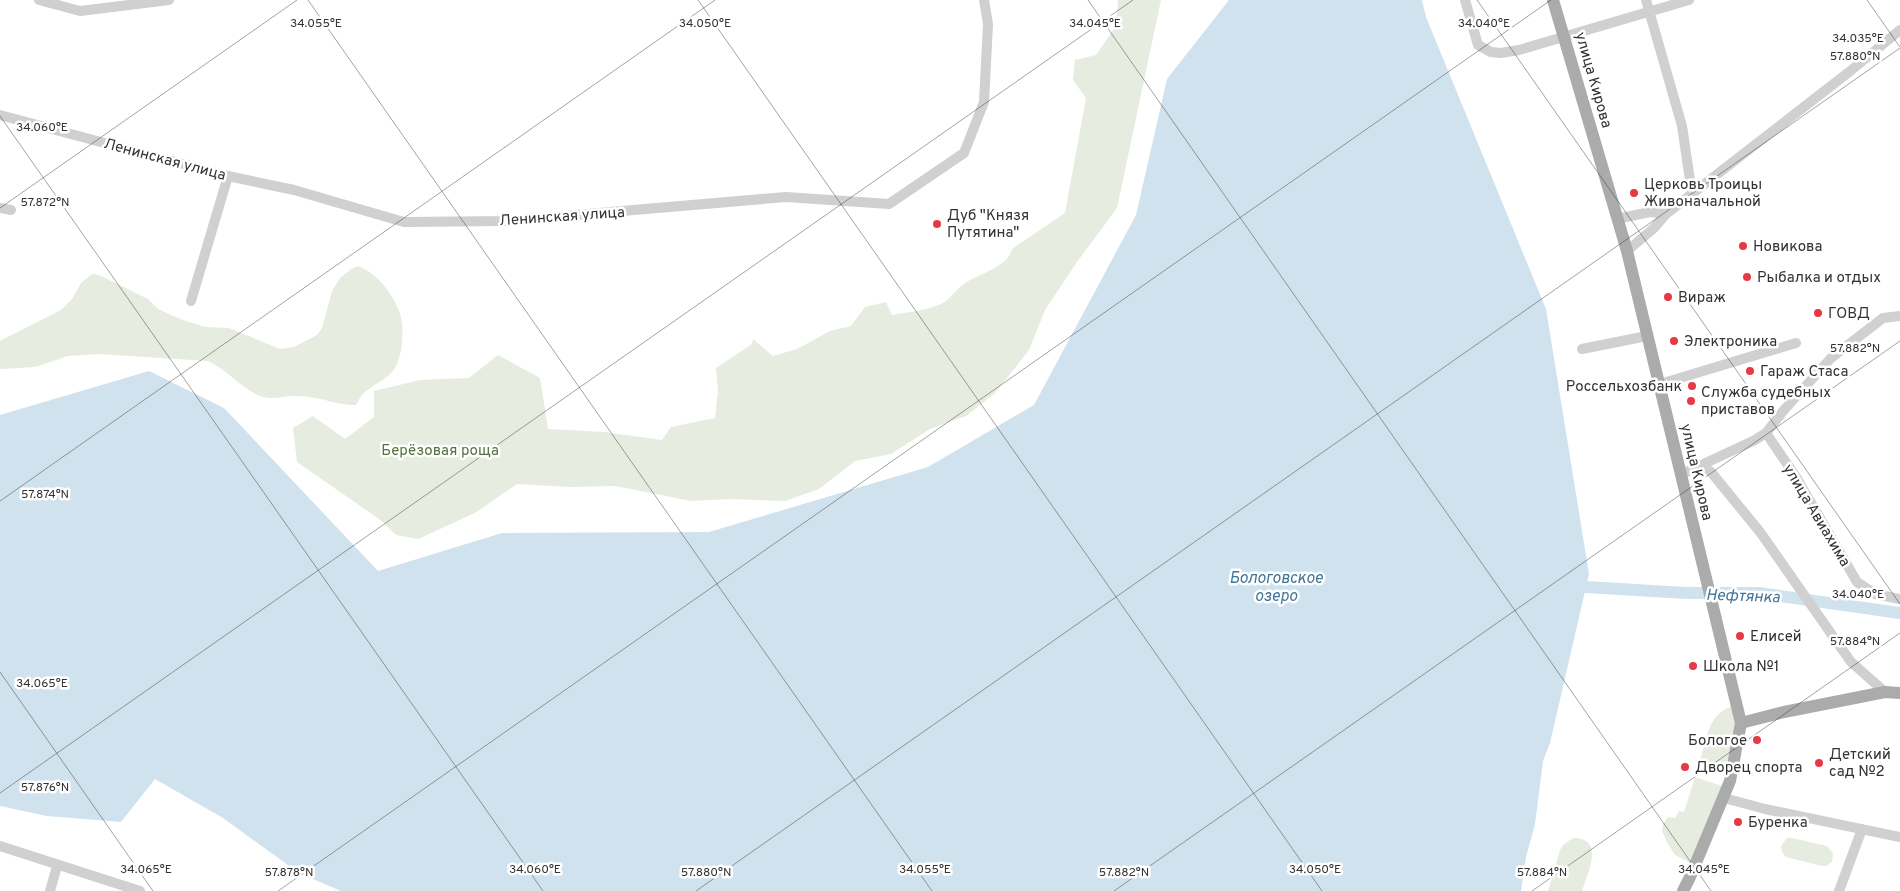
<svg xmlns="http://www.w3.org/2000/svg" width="1900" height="891" viewBox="0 0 1900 891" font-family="Overpass,sans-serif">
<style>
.green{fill:#e6ecdf}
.water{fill:#cfe2ee}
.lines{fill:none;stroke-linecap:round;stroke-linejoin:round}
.river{stroke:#cfe2ee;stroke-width:12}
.minor{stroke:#d0d0d0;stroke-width:10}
.major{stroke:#ababab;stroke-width:12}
.ticks{fill:none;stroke:#333;stroke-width:1;stroke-opacity:0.45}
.poi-dot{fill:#e63946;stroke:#fff;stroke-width:2}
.labels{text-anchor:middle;stroke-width:5;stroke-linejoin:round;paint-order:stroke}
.street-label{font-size:15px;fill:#333;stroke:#fff}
.poi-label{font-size:15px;fill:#333;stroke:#fff;text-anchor:start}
.park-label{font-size:15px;fill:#56703f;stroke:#fff}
.water-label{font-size:16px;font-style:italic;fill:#3f7597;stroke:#fff}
.ticks-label{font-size:12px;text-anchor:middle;fill:#333;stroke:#fff;stroke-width:5;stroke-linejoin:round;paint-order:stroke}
</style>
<rect width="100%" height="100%" fill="#fff"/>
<path class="green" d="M1118,0H1161L1117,208L1077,262L1045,310L1029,350L995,393L966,416L930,429L891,454L855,461L819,489L785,501L731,499L691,501L615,486L570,487L517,484L475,513L418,539L396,535L379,519L297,462L293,428L313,416L345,439L374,417V391L420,380L469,378L498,355L540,378L548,429L604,432L662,440L671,427L715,418L718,391L716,368L752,344L753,339L773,356L797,349L830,331L851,326L865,307L886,302L892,315C908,312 926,311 941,304C950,300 955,290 964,284C977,274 1009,267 1012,249L1065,213L1086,98L1073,80L1075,60L1096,55L1116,26Z
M358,266C377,273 392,293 399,311C405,325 403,355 395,368C387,380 375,383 365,392C361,395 359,400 356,405C335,405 316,395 294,396C284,396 274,400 263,397C242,390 228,370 208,361L99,354L68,356L35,367L0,369V341L61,310L72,299L81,283L92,274L99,275L148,299L158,309L180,319L205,327L229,328L280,349L294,347L317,335L322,328L332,291L340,278L351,269Z
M1734,706L1736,719L1732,777L1699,765C1706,742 1707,712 1734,706Z
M1695,777L1728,788L1692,868L1687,861L1675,855L1668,844L1662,831L1663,824L1668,817L1675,818L1679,811L1684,812Z
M1573,838C1606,838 1587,874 1582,891H1548L1560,850L1563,845Z
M1787,838H1792L1827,846L1833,853L1832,862L1826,866H1822L1786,857L1782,852L1781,846Z"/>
<path class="water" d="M1229,0H1422L1426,17L1546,309L1589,574L1550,743L1543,761L1535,824L1526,857L1521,891H341L299,873L223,818L155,779L121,822L47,816L0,806V415L149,371L224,408L378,571L502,533L709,532L928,467L1034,405L1136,215L1167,79Z"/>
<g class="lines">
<path class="river" d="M1586,587L1686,593H1759L1900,613"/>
<path class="minor" d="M39,0L80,11L169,0
M1465,0L1478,45L1491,52L1501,53L1519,50L1689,0
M1646,0L1682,126L1692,194
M0,115L228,176L294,190L404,222L505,221L786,197L889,204L964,153L984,102L988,24L984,0
M0,208L11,210
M1617,219L1650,212L1666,214
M1627,251L1654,228L1666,214L1849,72L1900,30
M191,301L228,176
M1582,349L1647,336
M1660,384L1796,343
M1766,433L1796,477L1857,582L1875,594L1900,599
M1701,465L1711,472L1760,532L1851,662L1885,692
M1682,474L1755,440L1766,433L1784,410L1831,358L1883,318L1900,316
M1724,798L1765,809L1900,837
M0,846L140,891
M50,891L57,866
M1839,891L1862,829"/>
<path class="major" d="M1553,0L1627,251L1741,723L1730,781L1690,877L1683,891
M1741,723L1784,712L1885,692L1900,693"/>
</g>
<path class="ticks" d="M308,0L932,891M698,0L1322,891M1088,0L1711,891M1477,0L1900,604M1867,0L1900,47M0,116L543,891M0,208L297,0M0,501L715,0M0,672L153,891M0,793L1133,0M278,891L1551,0M696,891L1900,48M1114,891L1900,341M1532,891L1900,633"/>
<g class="poi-dot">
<circle cx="1634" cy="193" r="5"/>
<circle cx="937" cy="224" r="5"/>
<circle cx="1743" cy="246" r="5"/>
<circle cx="1747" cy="277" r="5"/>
<circle cx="1668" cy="297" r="5"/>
<circle cx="1818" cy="313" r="5"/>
<circle cx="1674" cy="341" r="5"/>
<circle cx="1750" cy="371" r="5"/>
<circle cx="1692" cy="386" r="5"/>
<circle cx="1691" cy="401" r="5"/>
<circle cx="1740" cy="636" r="5"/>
<circle cx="1693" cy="666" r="5"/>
<circle cx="1757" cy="740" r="5"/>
<circle cx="1819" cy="763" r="5"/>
<circle cx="1685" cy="767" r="5"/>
<circle cx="1738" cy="822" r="5"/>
</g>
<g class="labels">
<g class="street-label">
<text transform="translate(1594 80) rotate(74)" y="5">улица Кирова</text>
<text transform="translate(165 159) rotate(15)" y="5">Ленинская улица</text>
<text transform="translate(562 216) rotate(-4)" y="5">Ленинская улица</text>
<text transform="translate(1697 472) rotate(77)" y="5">улица Кирова</text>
<text transform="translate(1817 515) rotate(59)" y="5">улица Авиахима</text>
</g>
<g class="poi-label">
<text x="1644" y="189">Церковь Троицы<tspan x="1644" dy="17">Живоначальной</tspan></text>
<text x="947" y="220">Дуб "Князя<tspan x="947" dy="17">Путятина"</tspan></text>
<text x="1753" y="251">Новикова</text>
<text x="1757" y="282">Рыбалка и отдых</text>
<text x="1678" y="302">Вираж</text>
<text x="1828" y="318">ГОВД</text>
<text x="1684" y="346">Электроника</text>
<text x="1760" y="376">Гараж Стаса</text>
<text x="1682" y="391" text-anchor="end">Россельхозбанк</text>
<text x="1701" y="397">Служба судебных<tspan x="1701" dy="17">приставов</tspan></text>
<text x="1750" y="641">Елисей</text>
<text x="1703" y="671">Школа №1</text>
<text x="1747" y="745" text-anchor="end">Бологое</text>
<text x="1829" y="759">Детский<tspan x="1829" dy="17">сад №2</tspan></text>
<text x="1695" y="772">Дворец спорта</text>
<text x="1748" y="827">Буренка</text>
</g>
<g class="park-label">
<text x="440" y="455">Берёзовая роща</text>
</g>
<g class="water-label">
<text x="1276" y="583">Бологовское<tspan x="1276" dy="18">озеро</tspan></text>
<text transform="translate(1743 595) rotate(2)" y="6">Нефтянка</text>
</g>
</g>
<g class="ticks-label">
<text x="316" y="27">34.055°E</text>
<text x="705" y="27">34.050°E</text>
<text x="1095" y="27">34.045°E</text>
<text x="1484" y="27">34.040°E</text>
<text x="1858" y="42">34.035°E</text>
<text x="1855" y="60">57.880°N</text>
<text x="42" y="131">34.060°E</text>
<text x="45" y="206">57.872°N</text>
<text x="1855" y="352">57.882°N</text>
<text x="45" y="498">57.874°N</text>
<text x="1858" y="598">34.040°E</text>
<text x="1855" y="645">57.884°N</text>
<text x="42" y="687">34.065°E</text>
<text x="45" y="791">57.876°N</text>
<text x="146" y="873">34.065°E</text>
<text x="535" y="873">34.060°E</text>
<text x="925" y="873">34.055°E</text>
<text x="1315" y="873">34.050°E</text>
<text x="1704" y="873">34.045°E</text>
<text x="289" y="876">57.878°N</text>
<text x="706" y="876">57.880°N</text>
<text x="1124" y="876">57.882°N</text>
<text x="1542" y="876">57.884°N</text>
</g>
</svg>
